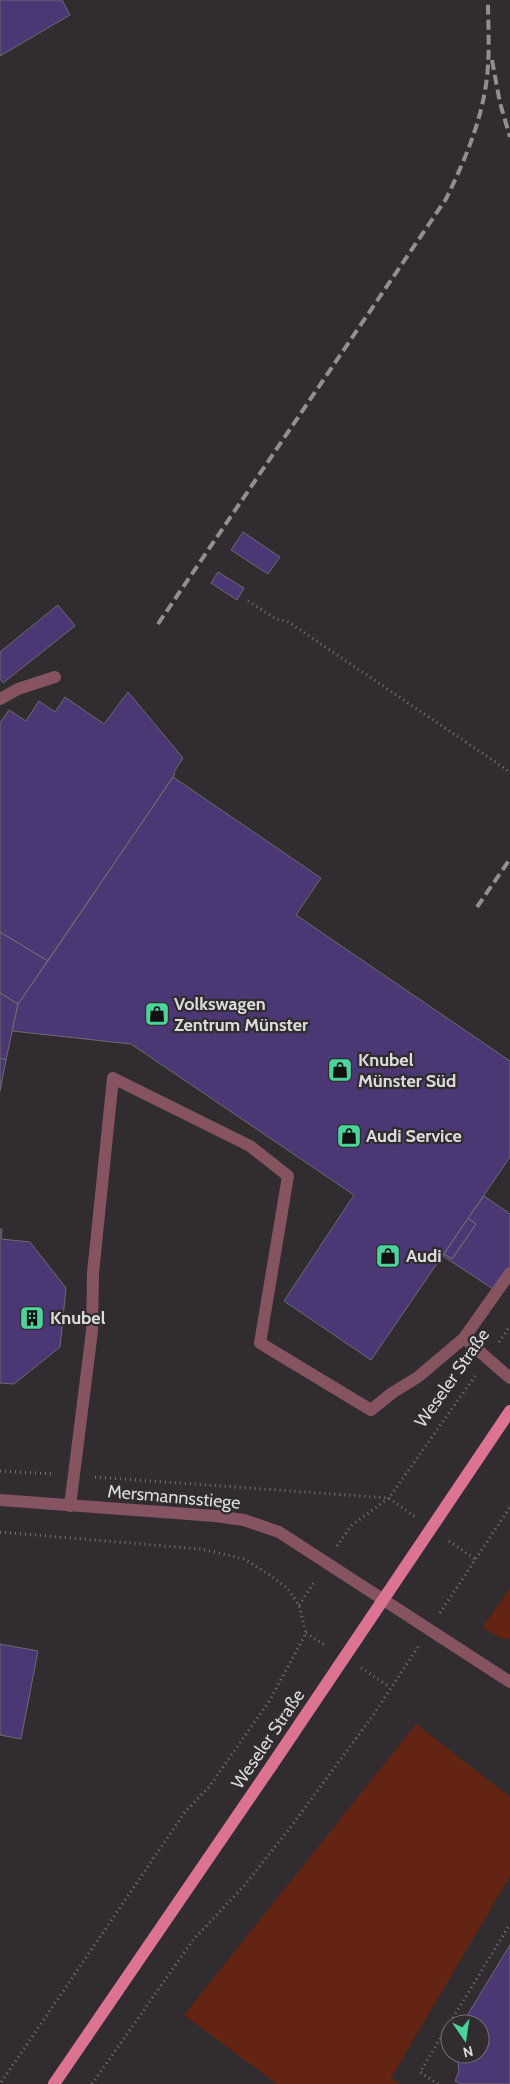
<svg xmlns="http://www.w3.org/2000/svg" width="510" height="2084" viewBox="0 0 510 2084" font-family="Cabin,sans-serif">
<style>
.green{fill:#642413}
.building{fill:#4a3773;stroke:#6c6b70}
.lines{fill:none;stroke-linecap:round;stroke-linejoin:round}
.path{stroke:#787578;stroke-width:3;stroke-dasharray:1 4;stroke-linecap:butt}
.minor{stroke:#865361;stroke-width:12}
.major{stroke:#dc7392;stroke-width:12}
.rail{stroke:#928f92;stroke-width:4;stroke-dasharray:10 5;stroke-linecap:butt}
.labels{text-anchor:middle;stroke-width:4.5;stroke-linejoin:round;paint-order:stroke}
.poi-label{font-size:18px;font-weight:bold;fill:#dcdadc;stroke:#302c30;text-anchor:start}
.street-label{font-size:18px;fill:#dcdadc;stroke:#302c30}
</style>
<rect width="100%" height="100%" fill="#302c30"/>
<path class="green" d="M510,1588V1638L503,1639L482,1628Z
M416,1724L510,1797V1876L391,2078L400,2084H277L184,2015Z"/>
<path class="building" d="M0,0H62L70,15L0,56Z
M243,532L280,557L268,574L231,550Z
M218,572L244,588L237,600L211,583Z
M58,605L75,626L3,683L0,679V652Z
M128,692L183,758L174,772L175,773L173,777L48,961L0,932V723L9,710L26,721L39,701L55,712L65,697L104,724Z
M173,777L321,878L296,915L510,1061V1157L371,1360L284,1301L354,1195L131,1044L12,1031L18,1004Z
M0,932L48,961L18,1004L0,993Z
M0,993L18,1004L6,1060L0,1058Z
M0,1058L6,1060L0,1091Z
M484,1196L510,1214V1270L496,1291L443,1256L444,1254L452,1259L476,1224L468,1218Z
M468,1218L476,1224L452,1259L444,1254Z
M0,1229H2L1,1239L30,1242L66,1288L60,1347L14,1384L0,1383Z
M0,1644L38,1651L21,1739L0,1735Z
M510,1945V2084H460L455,2081L459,2071L458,2063L453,2054H480V2024H462Z"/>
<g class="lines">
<path class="path" d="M248,601L276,619L287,621L510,772
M499,1342L510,1326
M0,1471L54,1474
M95,1477L389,1498L415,1517
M0,1532L201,1549L244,1559L270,1575L287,1588L299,1605L306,1633L270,1700L209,1787L185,1812L0,2084
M449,1541L475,1559
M337,1546L352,1525L389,1498L475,1376
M299,1605L315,1581
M440,1613L510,1507
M306,1633L326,1646
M361,1668L390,1687
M92,2084L193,1940L243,1887L290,1828L374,1714L418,1647
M438,2084L420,2072L510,1924"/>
<path class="minor" d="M0,699L18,689L55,677
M464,1338L510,1378
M0,1500L215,1516L244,1520L279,1532L510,1682
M70,1506L92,1331L93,1273L113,1078L250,1146L288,1176L260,1343L371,1410L392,1393L418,1377L464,1338L510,1273"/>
<path class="major" d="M54,2084L272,1765L510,1411"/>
<path class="rail" d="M492,60L500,103L510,137
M158,624L446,199C465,160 482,120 487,77C490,51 488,25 488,0
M477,907L510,859"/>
</g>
<defs>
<symbol id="shop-square" viewBox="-11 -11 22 22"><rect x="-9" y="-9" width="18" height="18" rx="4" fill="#4ad49c" stroke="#302c30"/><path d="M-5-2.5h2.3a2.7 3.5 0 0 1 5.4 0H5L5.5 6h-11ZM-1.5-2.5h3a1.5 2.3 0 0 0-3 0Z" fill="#111"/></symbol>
<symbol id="building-square" viewBox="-11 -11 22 22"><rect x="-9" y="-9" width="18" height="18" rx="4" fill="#4ad49c" stroke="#302c30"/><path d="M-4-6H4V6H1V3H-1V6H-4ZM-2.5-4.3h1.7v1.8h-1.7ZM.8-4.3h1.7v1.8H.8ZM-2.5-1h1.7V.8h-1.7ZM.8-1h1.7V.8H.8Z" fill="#111"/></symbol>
</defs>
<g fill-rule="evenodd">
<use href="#shop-square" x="143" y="1000" width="28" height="28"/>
<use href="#shop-square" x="326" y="1056" width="28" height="28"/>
<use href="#shop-square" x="335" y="1122" width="28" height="28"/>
<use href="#shop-square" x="374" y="1242" width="28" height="28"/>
<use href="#building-square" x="18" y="1304" width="28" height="28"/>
</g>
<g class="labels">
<g class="poi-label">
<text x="174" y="1010">Volkswagen<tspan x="174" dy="21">Zentrum Münster</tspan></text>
<text x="358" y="1066">Knubel<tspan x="358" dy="21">Münster Süd</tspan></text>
<text x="366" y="1142">Audi Service</text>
<text x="406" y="1262">Audi</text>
<text x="50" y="1324">Knubel</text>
</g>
<g class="street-label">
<text transform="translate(452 1378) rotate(-55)" y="6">Weseler Straße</text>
<text transform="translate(174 1497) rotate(5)" y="6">Mersmannsstiege</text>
<text transform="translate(268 1739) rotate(-56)" y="6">Weseler Straße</text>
</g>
</g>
<g transform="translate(465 2039) rotate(167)"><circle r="24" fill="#302c30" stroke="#757275"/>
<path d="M0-4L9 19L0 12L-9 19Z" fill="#4ad49c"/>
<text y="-8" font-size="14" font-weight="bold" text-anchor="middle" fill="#dcdadc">N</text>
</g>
</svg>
